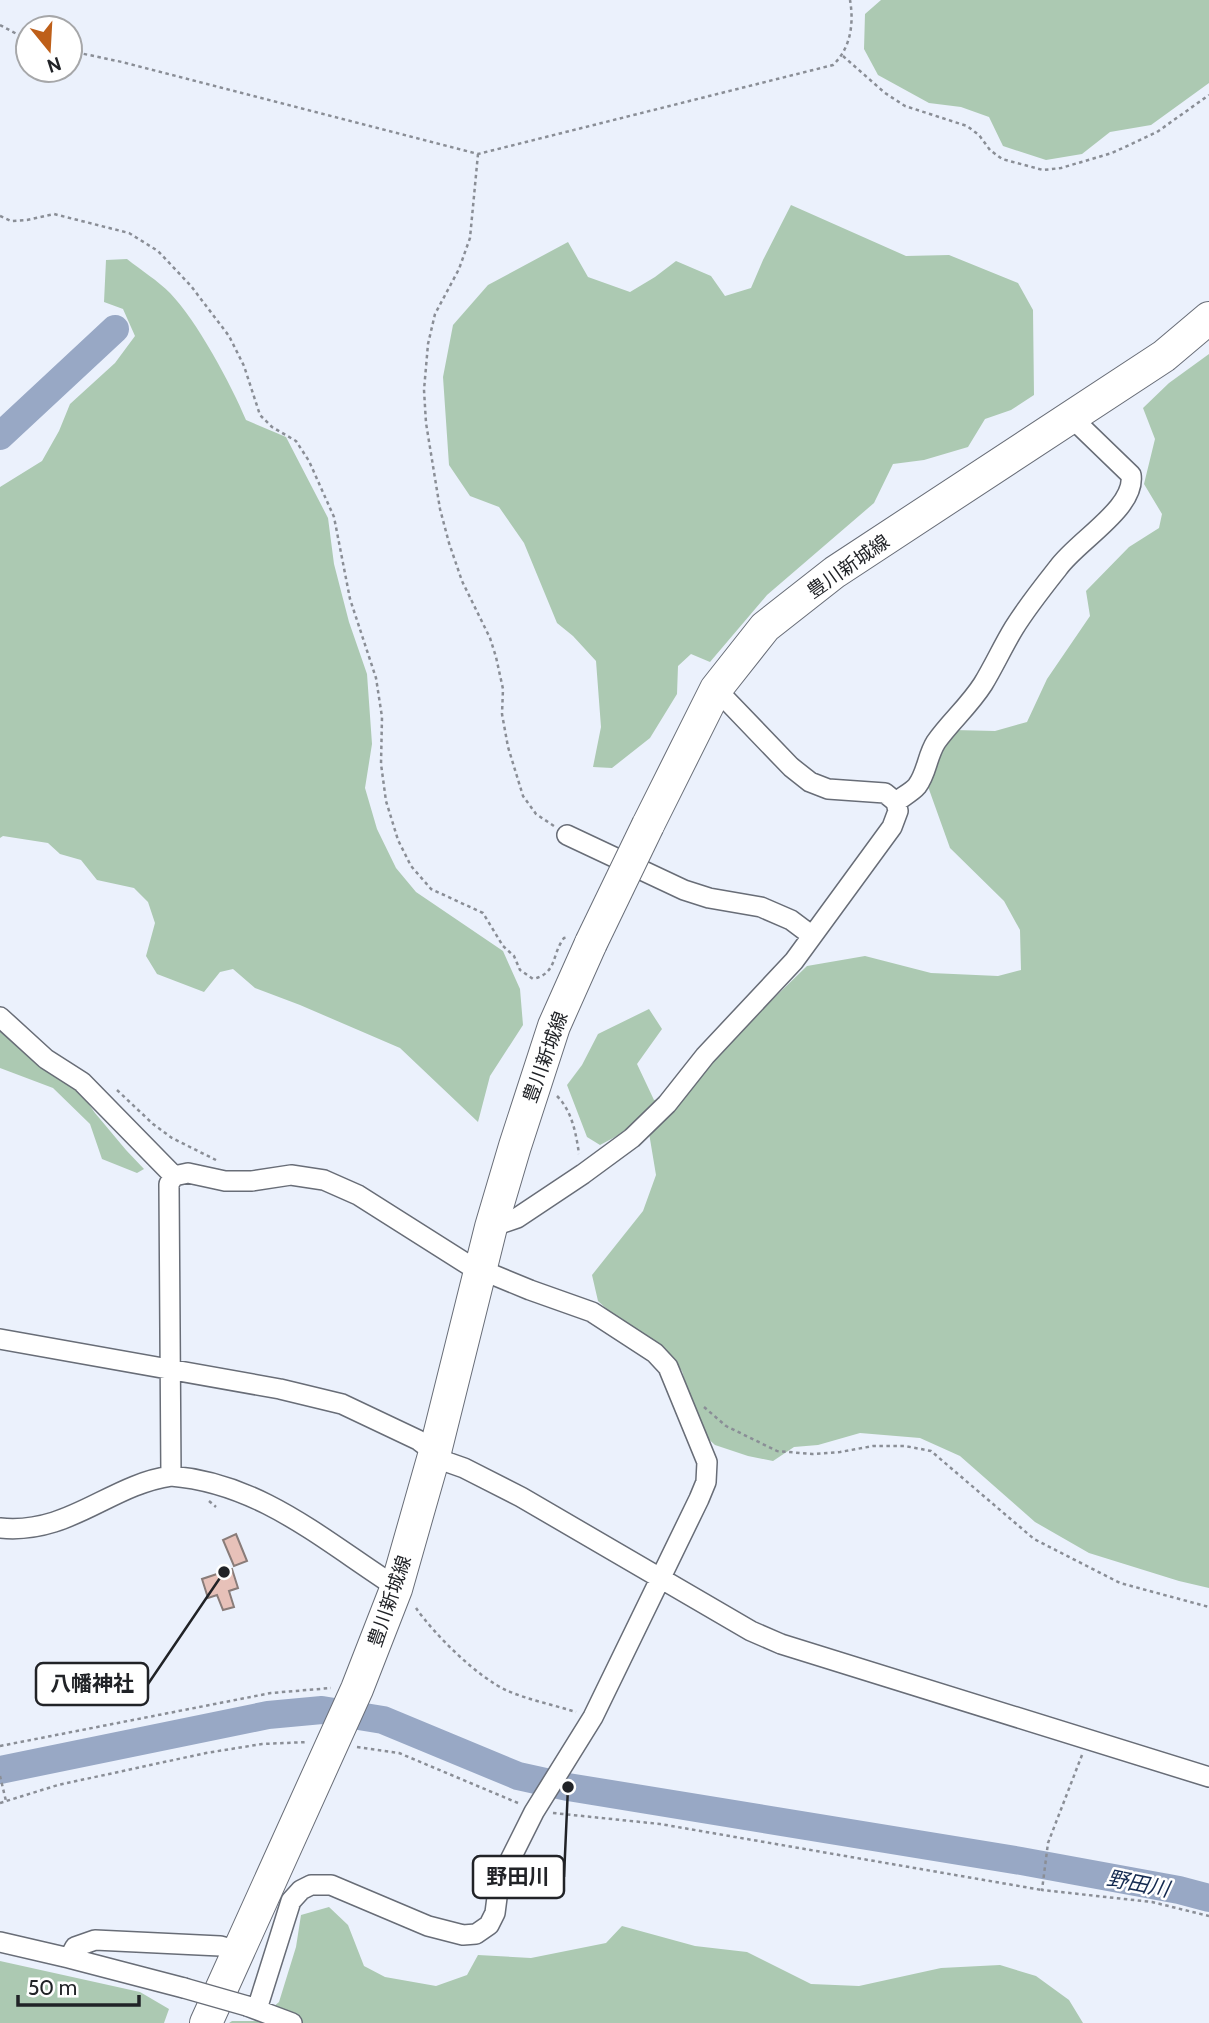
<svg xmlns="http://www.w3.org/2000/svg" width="1209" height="2023" viewBox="0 0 1209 2023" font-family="Cabin,'Noto Sans JP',sans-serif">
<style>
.forest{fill:#acc9b2}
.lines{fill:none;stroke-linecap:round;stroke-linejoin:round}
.river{stroke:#98a8c5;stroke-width:28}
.building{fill:#e7c1b9;stroke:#897c79;stroke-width:2}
.street-casing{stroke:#686d77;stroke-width:22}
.primary-casing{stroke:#686d77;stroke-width:34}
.path{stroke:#8a8e96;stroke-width:2.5;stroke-dasharray:3.5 3.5;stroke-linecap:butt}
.street{stroke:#fff;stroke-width:19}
.primary{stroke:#fff;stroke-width:32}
.street-bridge-casing{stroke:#686d77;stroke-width:22;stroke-linecap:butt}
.primary-bridge-casing{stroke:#686d77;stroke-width:34;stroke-linecap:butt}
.street-bridge{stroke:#fff;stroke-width:19}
.primary-bridge{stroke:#fff;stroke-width:32}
.labels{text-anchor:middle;stroke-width:5;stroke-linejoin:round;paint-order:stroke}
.street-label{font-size:19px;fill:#212327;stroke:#fff}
.water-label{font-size:21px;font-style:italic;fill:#13294f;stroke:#fff}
.leader{fill:none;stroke:#212327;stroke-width:2.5}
.callout-dot{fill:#212327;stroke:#fff;stroke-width:2.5}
.callout{fill:#fff;stroke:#212327;stroke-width:2.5}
.callout-label{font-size:21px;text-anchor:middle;font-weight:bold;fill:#212327}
</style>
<rect width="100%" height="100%" fill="#ebf1fc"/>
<path class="forest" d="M881,0H1209V83L1151,125L1110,132L1082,154L1046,160L1003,146L989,117L961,107L929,103L878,75L864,49L865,14Z
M791,205L906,256L949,255L1018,283L1033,310L1034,395L1011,410L985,419L968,447L924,460L893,464L874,503L767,595L710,662L691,654L678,666L677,694L650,738L612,768L593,767L601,727L596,661L573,636L557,623L524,543L499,507L470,496L449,465L443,377L453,325L488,285L568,242L588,277L630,292L655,277L676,261L711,276L725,296L751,288L763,260Z
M127,259C141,270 158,281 170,293C197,321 231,384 246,420L286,437L328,518L334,564L349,622L367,674L372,744L365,788L377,829L396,868L416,892L503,951L520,989L523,1025L490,1076L478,1122L400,1048L300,1005L255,988L233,969L220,972L204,992L157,974L146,956L155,923L148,902L134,888L97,880L81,860L60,854L48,843L3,836L0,838V487L42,461L59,431L70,404L115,363L135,336L123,309L104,302L106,260Z
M1209,354V1588L1179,1581L1089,1553L1035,1522L960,1456L920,1438L860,1433L818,1445L794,1447L773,1461L748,1456L715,1445L701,1432L682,1371L667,1354L623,1324L598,1301L592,1275L643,1211L656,1175L649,1133L630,1129L600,1145L587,1137L567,1085L582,1065L598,1034L649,1009L662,1029L637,1064L654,1100L684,1097L728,1043L807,966L865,956L931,973L998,976L1021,970L1020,930L1004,901L950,848L926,781L934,750L954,730L995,731L1027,722L1047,679L1090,616L1086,591L1129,547L1159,528L1162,514L1144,484L1155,439L1143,408L1169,383Z
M0,1030L8,1038L75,1084L95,1113L126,1150L144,1169L137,1173L102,1159L90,1124L53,1088L0,1068Z
M329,1907L348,1925L364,1966L385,1977L436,1986L467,1975L478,1955L531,1958L606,1943L622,1926L695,1946L747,1952L811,1984L859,1986L941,1968L1000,1965L1036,1976L1069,2000L1083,2023H229L232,2021H257L279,2002L296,1947L301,1915Z
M0,1961L140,1992L169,2009L164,2023H0Z"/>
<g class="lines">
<path class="river" d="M0,436L115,329
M0,1770L268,1715L322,1710L383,1720L518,1776L568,1787L1021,1861L1179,1890L1209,1898"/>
</g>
<path class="building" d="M236,1534L247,1561L234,1566L223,1540Z
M232,1569L238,1588L229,1591L234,1607L223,1610L217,1595L208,1598L202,1579Z"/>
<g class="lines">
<defs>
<path id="street" d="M896,802C902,797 912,792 917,786C927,773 927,756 936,742C950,722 969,706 983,684C994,666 1003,646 1014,628C1027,607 1043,587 1058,568C1077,541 1136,508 1131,475L1072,418
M567,835L684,890L709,898L761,907L791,920L811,935
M0,1017L46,1059L82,1082L174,1176L169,1184L171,1476C109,1485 69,1535 0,1528
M174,1176L188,1173L225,1181H252L291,1175L324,1180L358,1195L467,1264L530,1290L592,1312L655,1353L668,1367L707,1462L706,1482L699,1499L593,1717L534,1812L499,1882L495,1913L489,1925L476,1934L463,1935L428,1926L331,1885H311L301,1890L291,1901L257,2009
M491,1227L517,1218L583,1174L632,1138L667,1104L705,1056L794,961L892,827L898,811L896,802L885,793L828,789L810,782L791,767L716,689
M0,1339L280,1389L342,1404L418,1440L447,1462L464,1468L521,1497L751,1631L781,1644L1209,1777
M171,1476C256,1483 316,1534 384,1579L396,1589
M0,1942L69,1958L75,1947L95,1940L220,1946L239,1951
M69,1958L184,1988
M247,2006L292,2023"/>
<path id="primary" d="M648,825L716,689L765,627L835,572L1164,356L1209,318
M206,2023L357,1689L396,1589L435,1452L491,1227L515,1146L554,1026L591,943"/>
</defs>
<use href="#street" class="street-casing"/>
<use href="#primary" class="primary-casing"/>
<path class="path" d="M0,25L28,40
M70,51L122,62L478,154L833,65C851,48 854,23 850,0
M843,56L885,93L905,106L967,126L979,135L990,150L1002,159L1043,170L1061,168L1112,153L1157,132L1209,95
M478,154L470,238L459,269L435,314L428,344L424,390L426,423L440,509L449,543L462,581L490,638L496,657L503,689L502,714L508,747L523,796L536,814L554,826
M0,216L11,221L27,220L54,214L129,233L158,251L191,286L229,336L244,366L260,415L272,427L296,441L309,461L334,517L350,599L376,678L382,717L381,764L386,801L398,840L411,866L431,889L483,913L503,946L514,956L520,970L533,979C558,973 551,955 564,938L568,937
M117,1090L153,1124L172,1138L216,1160
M557,1096C572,1111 576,1133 579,1154
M704,1407L726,1426L777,1451L812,1454L840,1452L873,1446H905L931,1451L1034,1539L1120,1583L1209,1607
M209,1501L216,1507
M416,1608C434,1634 478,1678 508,1691C529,1700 554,1705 576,1712
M0,1746L271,1693L331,1688
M357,1747L399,1753L518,1803
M1082,1755L1048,1843L1042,1890L1152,1902L1209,1916
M0,1776L6,1801
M0,1803L58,1785L206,1753L262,1744L308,1742
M553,1813L660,1824L1042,1890"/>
<use href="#street" class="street"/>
<use href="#primary" class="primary"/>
<defs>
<path id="street-bridge" d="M184,1988L247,2006"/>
<path id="primary-bridge" d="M591,943L648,825"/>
</defs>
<use href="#street-bridge" class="street-bridge-casing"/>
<use href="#primary-bridge" class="primary-bridge-casing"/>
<use href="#street-bridge" class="street-bridge"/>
<use href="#primary-bridge" class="primary-bridge"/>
</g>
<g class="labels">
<g class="street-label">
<text transform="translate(848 566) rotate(-35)" y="7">豊川新城線</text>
<text transform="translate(545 1057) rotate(-70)" y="7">豊川新城線</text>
<text transform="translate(389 1601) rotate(-71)" y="7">豊川新城線</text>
</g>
<g class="water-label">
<text transform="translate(1138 1884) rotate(11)" y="7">野田川</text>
</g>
</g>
<path class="leader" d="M224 1572L148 1684M568 1787L564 1877"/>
<g class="callout-dot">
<circle cx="224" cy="1572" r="7"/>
<circle cx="568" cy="1787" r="7"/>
</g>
<g class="callout">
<rect x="36" y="1663" width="112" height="42" rx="7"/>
<rect x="473" y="1856" width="91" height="42" rx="7"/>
</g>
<g class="callout-label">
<text x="92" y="1691">八幡神社</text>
<text x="518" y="1884">野田川</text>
</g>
<g transform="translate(49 49) rotate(162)"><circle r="33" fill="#ffffff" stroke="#a6a7a9" stroke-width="2"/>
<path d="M0-5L12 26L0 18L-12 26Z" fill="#be5f19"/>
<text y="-10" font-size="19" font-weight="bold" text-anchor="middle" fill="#212327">N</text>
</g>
<path d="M18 1995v10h121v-10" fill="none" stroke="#212327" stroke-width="3.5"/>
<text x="28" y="1995" font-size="21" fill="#212327" stroke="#ffffff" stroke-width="5" paint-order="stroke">50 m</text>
</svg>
